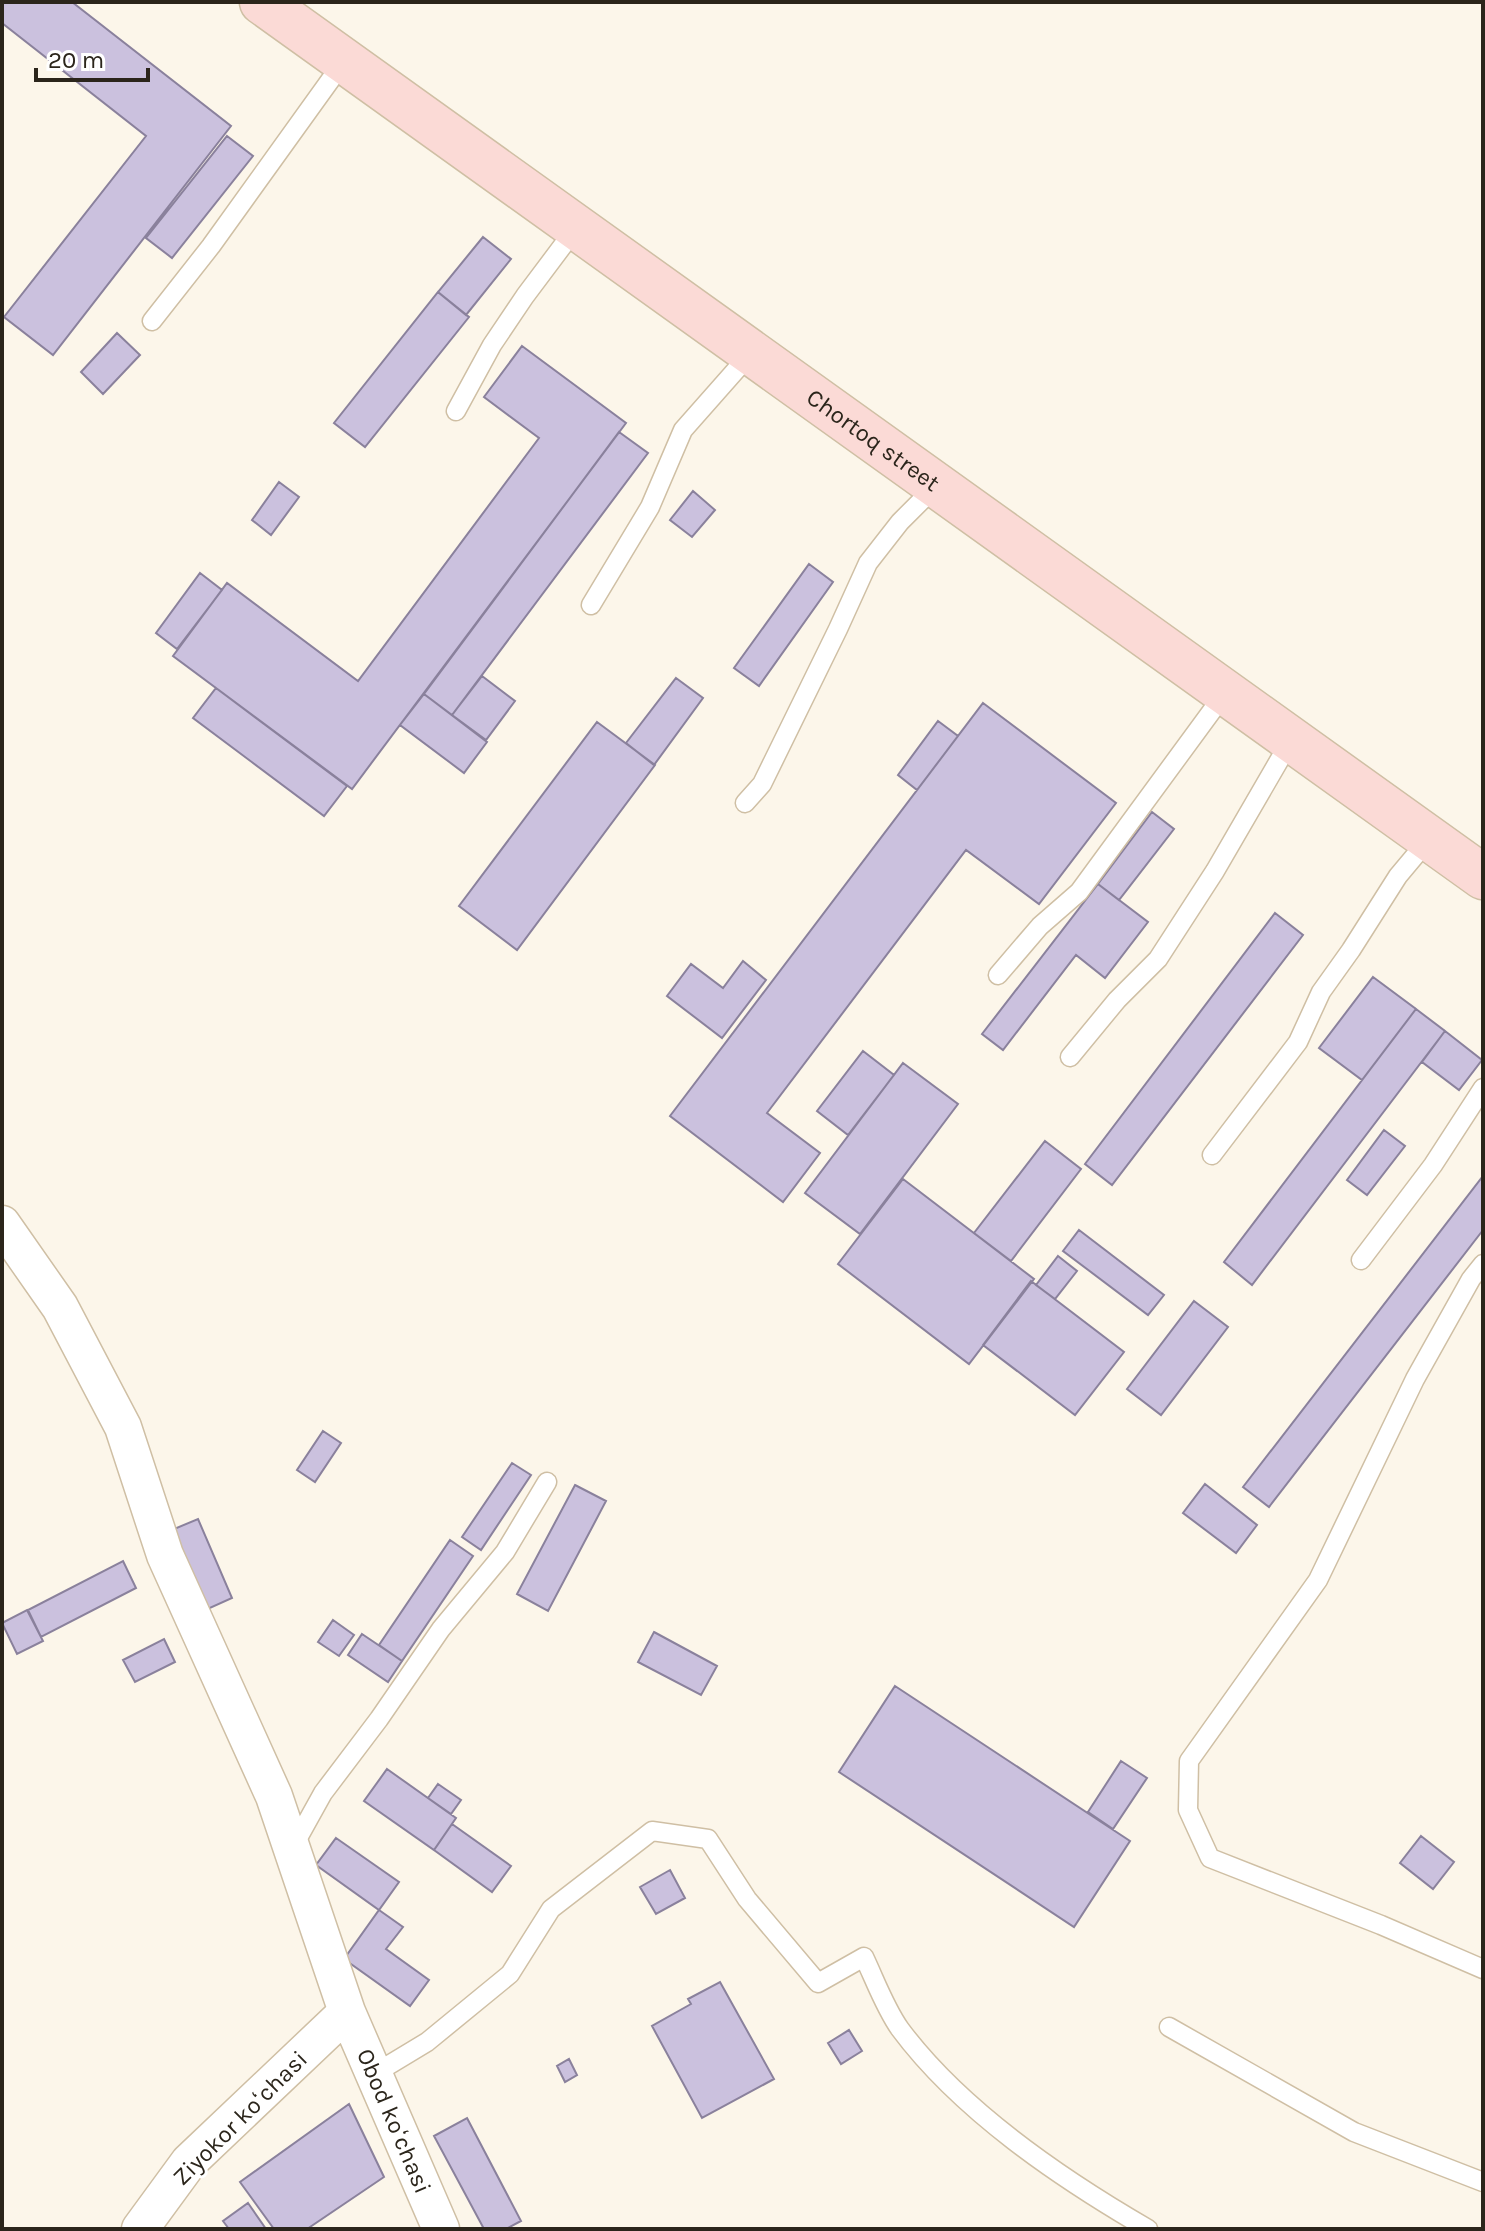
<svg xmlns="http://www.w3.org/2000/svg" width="1485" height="2231" viewBox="0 0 1485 2231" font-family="Karla,sans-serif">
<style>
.building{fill:#cbc1de;stroke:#8a819c;stroke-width:2}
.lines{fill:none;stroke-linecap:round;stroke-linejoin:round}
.lane-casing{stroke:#cfbfa4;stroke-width:21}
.street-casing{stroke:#cfbfa4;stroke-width:39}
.secondary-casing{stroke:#cfbfa4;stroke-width:47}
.lane{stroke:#fff;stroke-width:18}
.street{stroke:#fff;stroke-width:36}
.secondary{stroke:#fbdad6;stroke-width:44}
.labels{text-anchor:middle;stroke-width:6;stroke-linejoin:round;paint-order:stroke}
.street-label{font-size:24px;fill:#2b251b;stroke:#fff}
</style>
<rect width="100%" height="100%" fill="#fcf6ea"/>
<path class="building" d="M2,2H72L231,126L53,355L4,317L146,136L2,23Z
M227,136L253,156L172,258L146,238Z
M483,237L511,259L466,315L438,292Z
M438,292L469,317L365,447L334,423Z
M117,333L140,355L103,394L81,372Z
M522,346L626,423L352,789L173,656L227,583L358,681L539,438L484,397Z
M619,432L648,453L452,715L424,694Z
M279,482L299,497L271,535L252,520Z
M693,491L715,510L692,537L670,520Z
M809,564L833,582L759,686L734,668Z
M200,573L222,590L177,649L156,633Z
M482,676L515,701L486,740L452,715Z
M676,678L703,698L654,765L626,743Z
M216,688L347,786L324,816L193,718Z
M424,694L487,742L464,773L400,725Z
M983,703L1116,803L1039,904L966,850L767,1113L820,1153L783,1202L670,1116Z
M938,721L958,736L917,790L898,775Z
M597,722L655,765L517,950L459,906Z
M1152,812L1174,829L1119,900L1098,884Z
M1098,884L1148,922L1105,978L1076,955L1003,1050L982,1034Z
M1275,913L1303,935L1112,1185L1085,1164Z
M743,961L766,980L722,1038L667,996L691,964L723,988Z
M1373,977L1416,1009L1362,1080L1319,1048Z
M1416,1009L1445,1031L1252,1285L1224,1262Z
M1445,1031L1482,1060L1459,1090L1422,1062Z
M863,1051L894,1075L848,1135L817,1111Z
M903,1063L958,1104L860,1234L805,1193Z
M1384,1130L1405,1146L1367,1195L1347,1180Z
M1045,1141L1081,1169L1011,1261L974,1233Z
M1483,1176V1230L1269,1507L1243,1487Z
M903,1179L1034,1279L969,1364L838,1264Z
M1079,1230L1164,1295L1148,1315L1063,1251Z
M1058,1256L1077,1271L1055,1299L1036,1285Z
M1031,1281L1124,1352L1075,1415L983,1345Z
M1194,1301L1228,1327L1161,1415L1127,1389Z
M323,1431L341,1443L315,1482L297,1470Z
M512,1463L531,1475L481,1550L462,1537Z
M1205,1484L1257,1525L1236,1553L1183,1513Z
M575,1485L606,1501L548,1611L517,1594Z
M198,1519L232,1598L201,1612L167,1532Z
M450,1540L473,1556L402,1661L379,1645Z
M123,1561L136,1588L41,1637L28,1610Z
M27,1610L43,1641L17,1654L2,1623Z
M333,1620L354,1635L339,1656L318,1642Z
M654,1632L717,1666L701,1695L638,1662Z
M362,1634L402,1661L388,1682L348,1655Z
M164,1639L175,1662L135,1682L123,1660Z
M895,1686L1130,1841L1074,1927L839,1772Z
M1121,1761L1147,1778L1113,1829L1088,1812Z
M387,1769L456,1818L434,1850L364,1801Z
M438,1784L461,1800L451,1814L428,1798Z
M452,1824L511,1866L492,1892L434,1850Z
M1421,1836L1454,1862L1433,1889L1400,1863Z
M336,1838L399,1882L379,1910L316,1865Z
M670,1870L685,1898L656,1914L640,1887Z
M379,1910L403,1927L386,1949L429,1980L410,2006L344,1959Z
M720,1982L774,2079L702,2118L652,2026L691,2004L688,1999Z
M849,2030L862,2051L841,2064L828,2043Z
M569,2059L577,2075L565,2082L557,2066Z
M349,2104L384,2177L307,2229H274L240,2182Z
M467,2118L521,2221L506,2229H484L434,2136Z
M248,2203L266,2229H229L223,2221Z"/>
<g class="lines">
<defs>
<path id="lane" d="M152,321L211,246L344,61
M456,411L492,345L525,296L576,228
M591,605L650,507L683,430L751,353
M745,803L762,784L838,629L868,563L900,522L937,485
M998,975L1040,926L1079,892L1225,693
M1070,1057L1117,1000L1158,959L1215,871L1291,740
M1212,1155L1298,1042L1321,992L1351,950L1398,876L1429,839
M1361,1260L1433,1165L1483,1088
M1483,1264L1471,1279L1415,1379L1318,1580L1189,1761L1188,1810L1210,1858L1381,1925L1483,1969
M293,1847L323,1793L379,1719L441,1629L505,1552L547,1482
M1169,2027L1354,2132L1483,2182
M374,2074L427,2042L510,1974L551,1909L652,1831L708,1839L747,1899L818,1983L864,1957C875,1980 885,2008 900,2029C961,2111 1060,2178 1148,2229"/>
<path id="street" d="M2,1224L60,1307L123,1427L165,1555L274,1796L347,2012L441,2229
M140,2229L189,2162L347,2012"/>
<g id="secondary">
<path id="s1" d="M262,2L1483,877"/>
</g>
</defs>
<use href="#lane" class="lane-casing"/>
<use href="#street" class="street-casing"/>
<use href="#secondary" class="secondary-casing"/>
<use href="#lane" class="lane"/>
<use href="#street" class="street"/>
<use href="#secondary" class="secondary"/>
</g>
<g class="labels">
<g class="street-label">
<text dy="8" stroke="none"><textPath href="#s1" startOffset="752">Chortoq street</textPath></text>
<text transform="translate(240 2118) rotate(-45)" y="8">Ziyokor koʻchasi</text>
<text transform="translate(394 2121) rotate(67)" y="8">Obod koʻchasi</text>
</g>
</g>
<rect width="1485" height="2231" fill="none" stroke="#2b251b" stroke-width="8"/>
<path d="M36 68v12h112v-12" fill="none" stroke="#2b251b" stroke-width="4"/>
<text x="48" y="68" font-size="24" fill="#2b251b" stroke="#ffffff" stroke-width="6" paint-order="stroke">20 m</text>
</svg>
